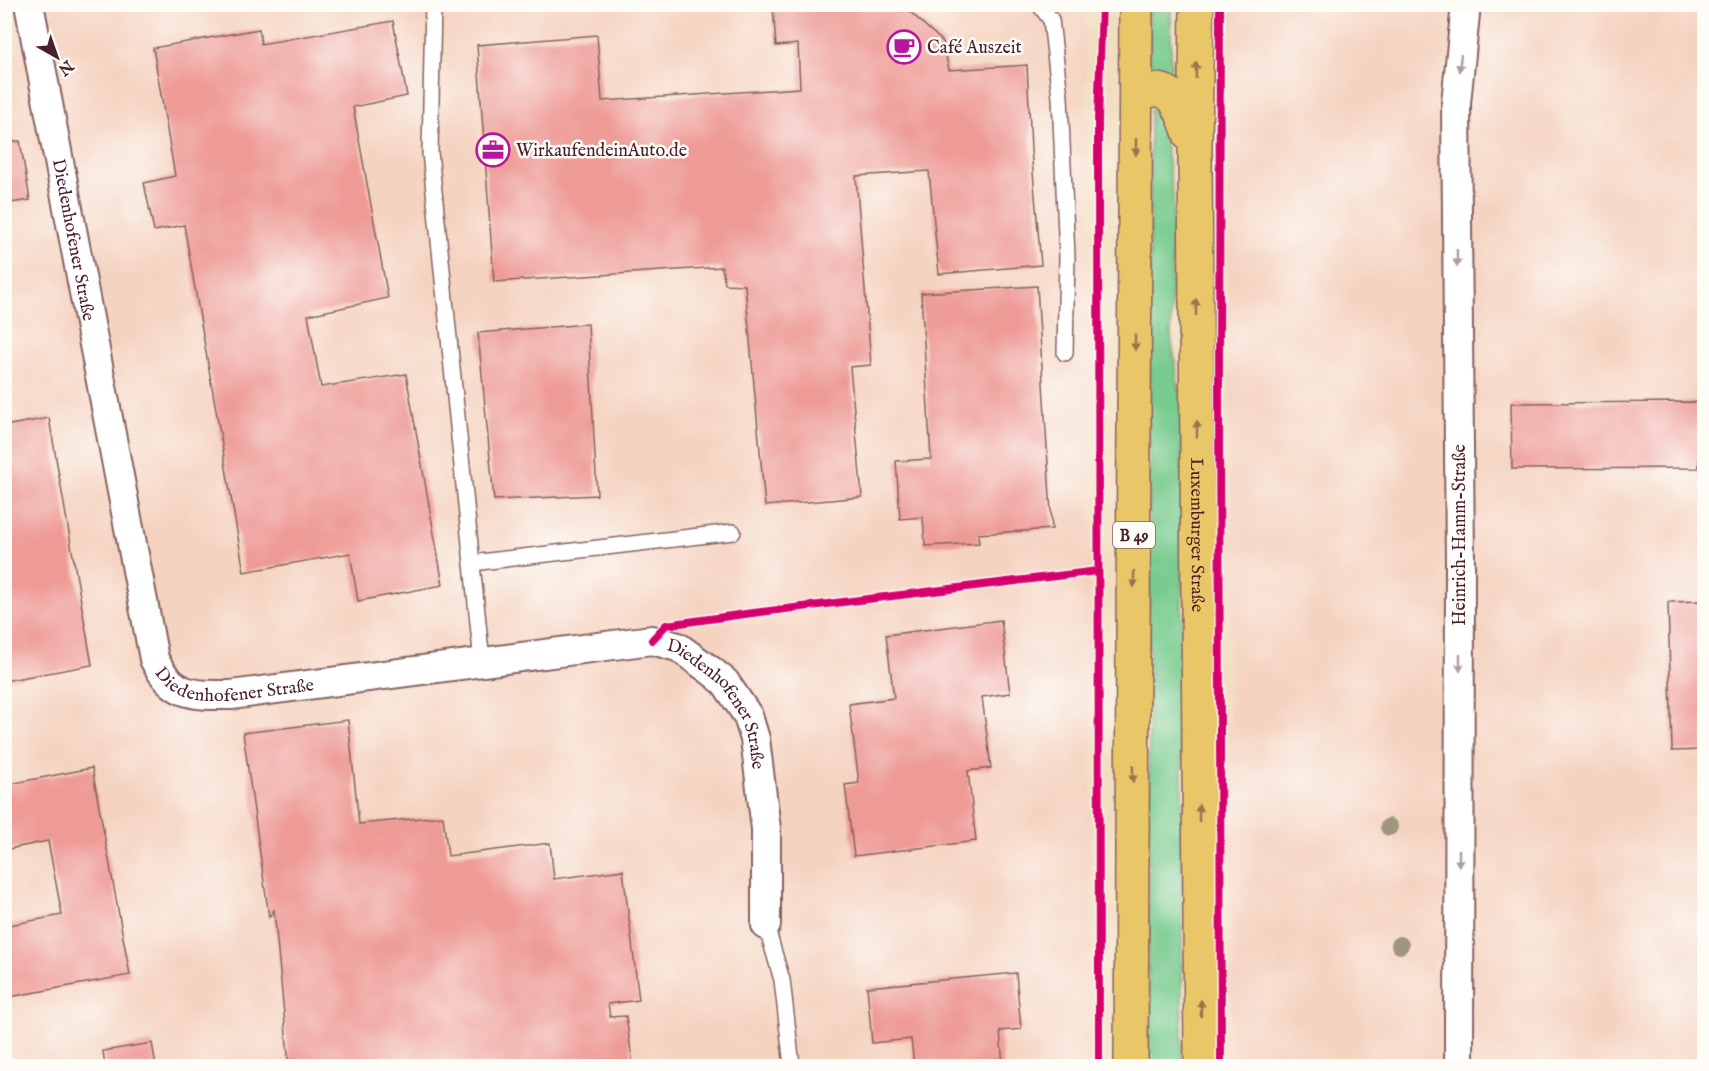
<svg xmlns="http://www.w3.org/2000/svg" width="1709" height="1071" viewBox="0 0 1709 1071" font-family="'IM FELL English',serif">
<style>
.built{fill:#f5d3c1}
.green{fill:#78cb8e;stroke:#61755c;stroke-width:1.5}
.building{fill:#ee9a95}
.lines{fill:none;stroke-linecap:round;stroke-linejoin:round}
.service-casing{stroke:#85625f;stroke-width:18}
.minor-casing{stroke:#85625f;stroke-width:32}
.primary-casing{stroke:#85625f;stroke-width:36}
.service{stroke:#fff;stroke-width:15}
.minor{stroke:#fff;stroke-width:28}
.primary{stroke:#e9c769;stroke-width:33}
.cycleway-casing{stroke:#fdfcf7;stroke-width:11}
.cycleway{stroke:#d6006c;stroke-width:8}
.tree{fill:#9f9681}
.oneway{fill:#ae9aa0}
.oneway2{fill:#9a734a}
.labels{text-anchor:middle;stroke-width:5;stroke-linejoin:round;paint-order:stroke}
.shield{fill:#fdfcf7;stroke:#806168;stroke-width:1.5}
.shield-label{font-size:16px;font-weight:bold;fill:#4a1f2b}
.poi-label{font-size:18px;fill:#4a1f2b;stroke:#fdfcf7;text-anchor:start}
.street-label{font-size:18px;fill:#4a1f2b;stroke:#fdfcf7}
</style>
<rect width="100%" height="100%" fill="#fdfcf7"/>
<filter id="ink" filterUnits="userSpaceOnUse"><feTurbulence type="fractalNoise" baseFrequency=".0167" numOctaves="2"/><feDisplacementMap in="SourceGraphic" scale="12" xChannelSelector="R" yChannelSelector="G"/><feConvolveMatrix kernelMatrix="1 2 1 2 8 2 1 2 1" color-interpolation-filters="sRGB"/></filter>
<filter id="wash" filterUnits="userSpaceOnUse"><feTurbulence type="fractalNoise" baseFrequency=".008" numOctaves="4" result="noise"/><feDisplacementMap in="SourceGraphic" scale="24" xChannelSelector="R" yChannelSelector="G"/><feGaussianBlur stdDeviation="1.35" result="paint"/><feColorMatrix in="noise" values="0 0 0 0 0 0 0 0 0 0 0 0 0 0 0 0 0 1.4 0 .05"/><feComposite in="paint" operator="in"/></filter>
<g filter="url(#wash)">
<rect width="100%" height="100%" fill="#f3ddc0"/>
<path class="built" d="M55,4L1085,5L1091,377L1090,1066H5L4,14Z
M1228,5H1704V1066H1231Z"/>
<path class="green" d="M1149,5H1171V81L1163,73L1149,72Z
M1150,110H1160L1173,195L1171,337L1182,407V1066H1148Z"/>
<g id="blocks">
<path class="building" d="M783,4H900L901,11L908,10L943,42L949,70L1027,65L1031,149L1041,265L939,274L929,171L856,176L871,365L850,367L862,497L765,506L745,285L725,284L722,267L494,282L477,45L597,35L602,101L800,88L798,44L776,46L773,7Z
M393,21L407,96L353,107L388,298L308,315L321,387L406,374L443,585L358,601L350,553L244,572L184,225L154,231L144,183L175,176L153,48L259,29L261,44Z
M20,141L30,200L4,204V143Z
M1037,286L1052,529L978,534L979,543L925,546L923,517L900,519L896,461L931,459L921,293Z
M588,324L597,495L494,500L478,333Z
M1699,402V468L1512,469L1511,403Z
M49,418L92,665L4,681V426Z
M1704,601V750L1672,751L1668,602Z
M1001,620L1010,693L982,697L991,768L968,771L976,841L854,856L845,785L859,783L849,704L894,698L886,635Z
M348,720L359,824L443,816L448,856L550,843L554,879L623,870L639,1000L608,1004L610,1017L626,1016L633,1066H289L274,910L269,917L243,733Z
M92,768L130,975L4,998V926L62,915L48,841L4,850V785Z
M1016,973L1021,1029L1000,1031L1003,1066H914L911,1039L872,1043L867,987Z
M152,1043L156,1066H105L103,1051Z"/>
</g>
</g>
<g filter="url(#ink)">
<use href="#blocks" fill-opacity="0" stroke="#85625f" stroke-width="1.5"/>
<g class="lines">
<defs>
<path id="service" d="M433,4L430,152L482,662
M1039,4L1051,20L1060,97L1067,257L1065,353
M472,563L733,532
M766,925L782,980L792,1066"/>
<g id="minor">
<path id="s1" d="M29,4L154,659C173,697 193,695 231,695L652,640L678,647L710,670L725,682L748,716L755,739L766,829V925"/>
<path d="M1459,1066L1460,562L1456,103L1466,4"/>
</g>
<g id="primary">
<path id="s2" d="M1197,4L1195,150L1201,1066"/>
<path d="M1136,97C1172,75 1181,109 1191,137"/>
<path d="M1131,1066L1136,4"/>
</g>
</defs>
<use href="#service" class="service-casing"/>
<use href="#minor" class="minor-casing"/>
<use href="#primary" class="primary-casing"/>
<use href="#service" class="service"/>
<use href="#minor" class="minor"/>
<use href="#primary" class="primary"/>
<defs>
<path id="cycleway" d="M1220,4L1219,392L1221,1066
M652,640L666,625L745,614L1098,571
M1099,1066L1098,121L1102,4"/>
</defs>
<use href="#cycleway" class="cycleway-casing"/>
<use href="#cycleway" class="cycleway"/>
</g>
<g class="tree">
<circle cx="1389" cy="827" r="9"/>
<circle cx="1400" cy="945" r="9"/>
</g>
<defs><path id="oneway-solid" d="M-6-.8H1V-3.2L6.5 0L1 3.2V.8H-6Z" transform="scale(1.5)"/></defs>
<g class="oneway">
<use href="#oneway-solid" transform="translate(1460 63) rotate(96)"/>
<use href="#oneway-solid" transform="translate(1457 258) rotate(89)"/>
<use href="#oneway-solid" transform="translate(1460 663) rotate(90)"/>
<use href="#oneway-solid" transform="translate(1459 858) rotate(90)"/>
</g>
<g class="oneway2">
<use href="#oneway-solid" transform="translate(1196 70) rotate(-89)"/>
<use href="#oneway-solid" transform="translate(1136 147) rotate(90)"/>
<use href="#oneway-solid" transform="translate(1196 307) rotate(-90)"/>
<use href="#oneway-solid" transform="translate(1135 342) rotate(90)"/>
<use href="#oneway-solid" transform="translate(1197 429) rotate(-90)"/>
<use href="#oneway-solid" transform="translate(1134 579) rotate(90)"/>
<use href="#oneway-solid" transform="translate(1133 774) rotate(90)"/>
<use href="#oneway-solid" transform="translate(1199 813) rotate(-90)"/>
<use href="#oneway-solid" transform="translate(1201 1008) rotate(-90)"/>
</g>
</g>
<defs>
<symbol id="cafe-ring" viewBox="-11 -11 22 22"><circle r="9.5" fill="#fdfcf7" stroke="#b5179e" stroke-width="1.5"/><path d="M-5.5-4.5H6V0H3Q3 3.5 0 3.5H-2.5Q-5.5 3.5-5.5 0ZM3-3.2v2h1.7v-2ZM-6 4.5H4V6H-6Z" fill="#b5179e"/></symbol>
<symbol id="office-ring" viewBox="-11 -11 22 22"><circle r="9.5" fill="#fdfcf7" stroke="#b5179e" stroke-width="1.5"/><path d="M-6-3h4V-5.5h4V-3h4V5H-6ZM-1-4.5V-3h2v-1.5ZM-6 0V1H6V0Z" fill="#b5179e"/></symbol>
</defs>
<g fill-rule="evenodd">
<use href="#cafe-ring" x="885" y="28" width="38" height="38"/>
<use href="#office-ring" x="474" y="131" width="38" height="38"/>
</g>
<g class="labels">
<rect class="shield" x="1113" y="522" width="42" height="26" rx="4.5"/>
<g class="shield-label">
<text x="1134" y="541">B 49</text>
</g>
<g class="poi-label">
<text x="927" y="53">Café Auszeit</text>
<text x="516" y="156">WirkaufendeinAuto.de</text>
</g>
<g class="street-label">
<text dy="6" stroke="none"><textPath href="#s1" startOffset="240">Diedenhofener Straße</textPath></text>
<text dy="6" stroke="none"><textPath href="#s2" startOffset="531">Luxemburger Straße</textPath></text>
<text transform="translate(1459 535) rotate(-90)" y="6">Heinrich-Hamm-Straße</text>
<text dy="6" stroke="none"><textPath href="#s1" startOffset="760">Diedenhofener Straße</textPath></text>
<text dy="6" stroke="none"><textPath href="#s1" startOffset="1282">Diedenhofener Straße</textPath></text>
</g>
</g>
<rect width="1709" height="1071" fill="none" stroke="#fdfcf7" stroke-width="24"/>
<g transform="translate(57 57) rotate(140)" stroke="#fdfcf7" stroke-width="4.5" paint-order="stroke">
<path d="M0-4.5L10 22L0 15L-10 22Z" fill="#4a1f2b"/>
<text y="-9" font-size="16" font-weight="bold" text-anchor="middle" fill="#4a1f2b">N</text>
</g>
</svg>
